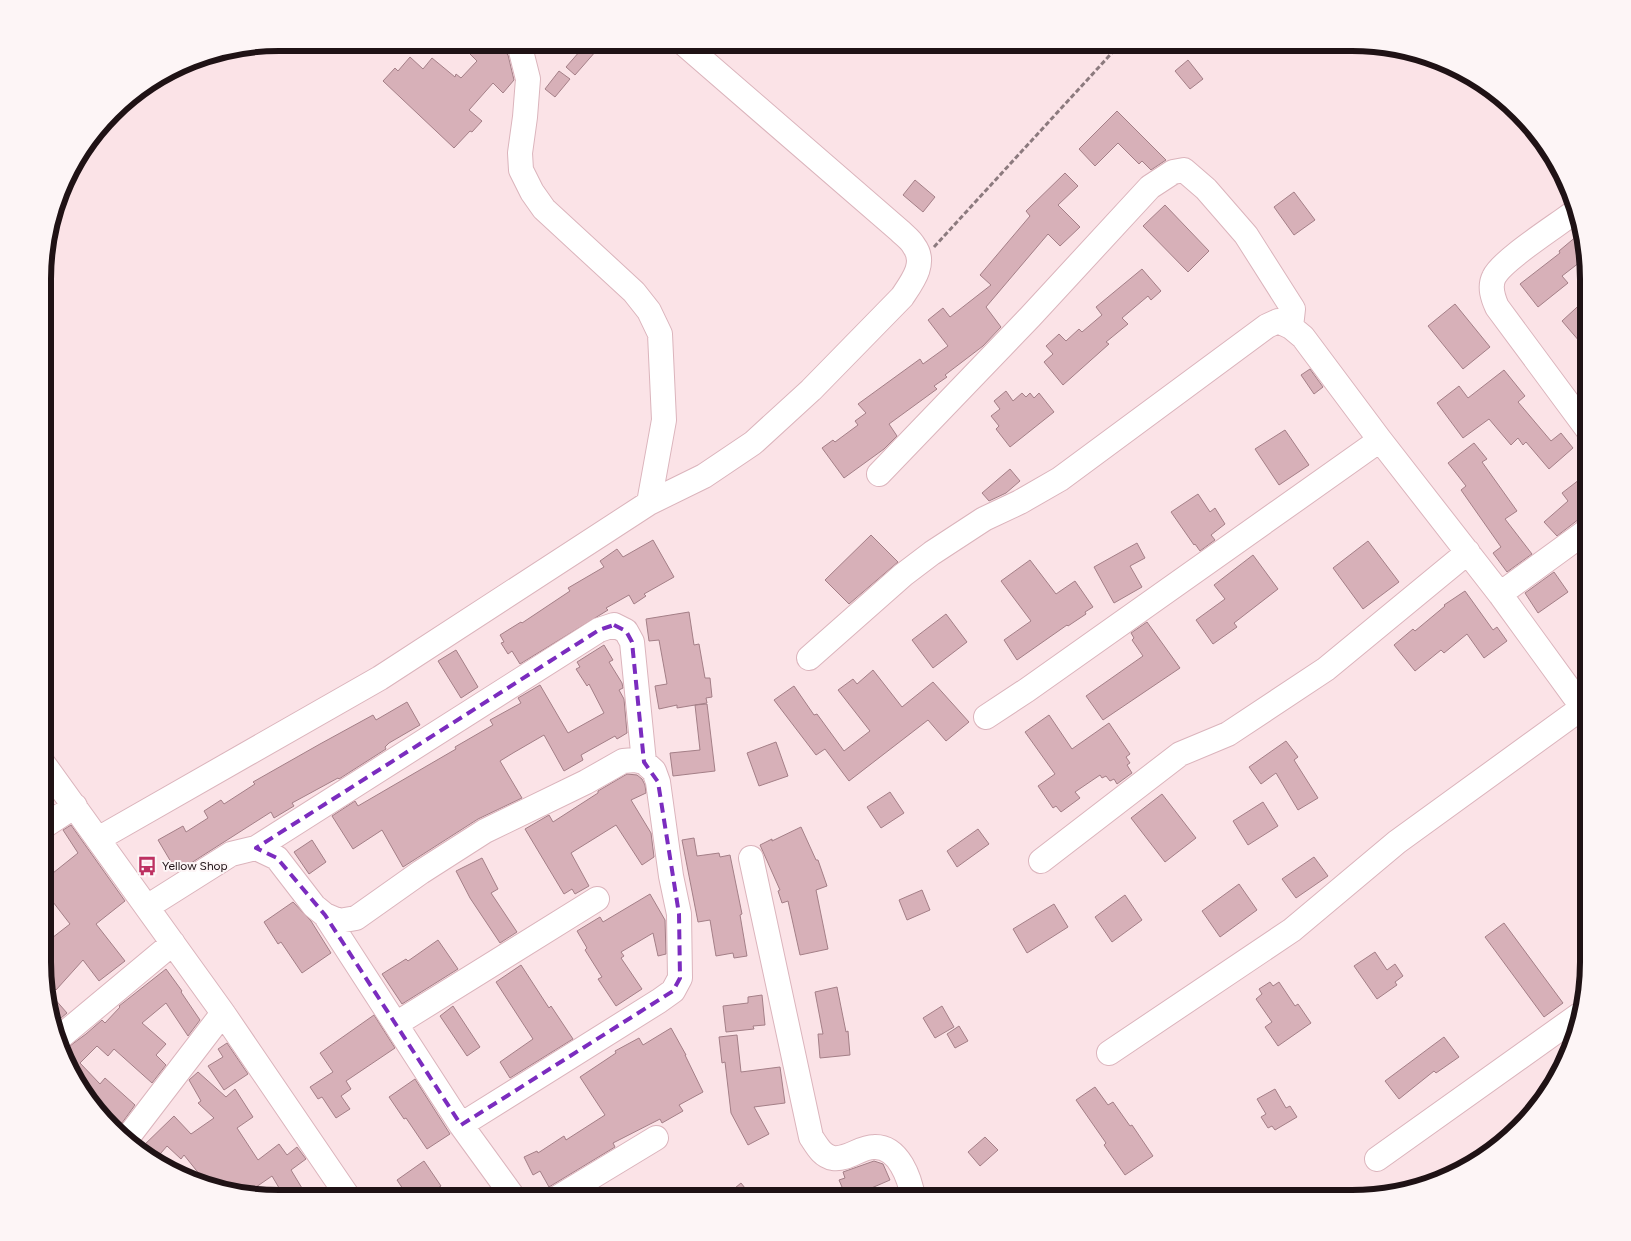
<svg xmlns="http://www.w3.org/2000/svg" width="1631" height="1241" viewBox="0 0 1631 1241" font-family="Figtree,sans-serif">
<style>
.building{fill:#d7b0b8;stroke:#a47f87}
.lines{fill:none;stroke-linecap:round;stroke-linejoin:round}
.minor-casing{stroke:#dbb4bc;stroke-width:26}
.path{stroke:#8c7a7e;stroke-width:3;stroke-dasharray:5 2.5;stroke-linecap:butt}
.minor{stroke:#fff;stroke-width:24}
.marked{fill:none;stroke:#7b2cbf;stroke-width:4;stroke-dasharray:10 6;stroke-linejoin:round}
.labels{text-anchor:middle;stroke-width:4;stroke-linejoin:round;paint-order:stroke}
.poi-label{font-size:12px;fill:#1f1215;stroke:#fdf5f6;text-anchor:start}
.rim{fill:none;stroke:#1f1215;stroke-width:6}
</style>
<rect width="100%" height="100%" fill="#fbe3e7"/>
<path class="building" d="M459,43H495L508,55L514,80L503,93L493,83L469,110L482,121L472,132L470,131L454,148L383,81L395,68L398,71L410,57L423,69L432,58L455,77L456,74L461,78L477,61Z
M587,43H603L575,75L566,67Z
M1188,60L1203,79L1190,89L1175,71Z
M559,71L570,79L555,97L545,89Z
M1117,111L1166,160L1151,170L1142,161L1139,164L1118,143L1095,166L1079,149Z
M1065,173L1078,186L1058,205L1080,227L1060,246L1048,234L986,307L1001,327L983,346L945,375L947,377L934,386L937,389L889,424L897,436L884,449L844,478L822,448L833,440L835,442L858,425L855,421L866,413L858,404L920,359L923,364L948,346L928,320L943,308L950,317L991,285L980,275L1030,216L1026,211Z
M915,180L935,197L923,212L903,195Z
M1294,192L1315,220L1294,235L1274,207Z
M1165,205L1209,251L1188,272L1143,226Z
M1578,235L1584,259L1562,276L1568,283L1538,307L1520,284L1560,253L1559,251Z
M1142,269L1161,291L1151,300L1148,296L1122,318L1128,324L1106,342L1109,344L1063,385L1044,362L1053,354L1046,346L1059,334L1066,341L1079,329L1082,332L1102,315L1096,307Z
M1588,297V348L1581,341L1580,342L1562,321Z
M1455,304L1490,347L1463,369L1428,326Z
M1310,369L1323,387L1314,394L1301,375Z
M1504,370L1525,396L1518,402L1551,441L1561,433L1573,448L1549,469L1526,442L1523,445L1518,438L1511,445L1489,419L1463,438L1437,403L1459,386L1468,398Z
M1006,391L1013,401L1022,393L1026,397L1030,393L1034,398L1039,393L1054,412L1010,447L996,429L999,426L991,416L1000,409L994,401Z
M1285,430L1309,465L1279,485L1255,449Z
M1474,443L1487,459L1482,462L1517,511L1505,519L1532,554L1507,572L1493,553L1501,547L1461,490L1466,486L1448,463Z
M1010,469L1020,481L1006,493L989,501L982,493Z
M1588,473V512L1557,536L1544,522L1568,501L1562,493Z
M1198,494L1210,512L1215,508L1225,524L1211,535L1215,540L1200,551L1195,544L1194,545L1171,512Z
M871,535L898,562L849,604L825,580Z
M653,540L674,577L644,594L646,596L634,604L629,595L606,608L608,610L520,664L512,651L508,654L501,643L504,642L500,635L521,622L522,623L570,591L568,588L604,567L600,561L617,549L623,557Z
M1368,541L1399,582L1363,609L1333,568Z
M1137,543L1145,558L1130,566L1142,587L1114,603L1094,567Z
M1253,555L1278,589L1234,623L1237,627L1213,644L1196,620L1225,599L1214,585Z
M1030,560L1056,594L1075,581L1093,607L1085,612L1086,614L1068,626L1067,625L1017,660L1004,640L1031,621L1001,581Z
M1554,572L1568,592L1538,613L1525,593Z
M1465,591L1493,630L1497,627L1507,641L1484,658L1467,634L1444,653L1441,650L1415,671L1394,645L1413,629L1415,631L1445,606L1444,605Z
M689,612L694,645L699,644L705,678H710L712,697L706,698L707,703L677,708V705L659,709L655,686L667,684L659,640L649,641L646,619Z
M946,614L967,642L933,668L912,640Z
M1147,622L1180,668L1103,720L1086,696L1143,656L1132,640L1134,638L1131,633Z
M604,645L613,660L609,662L622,683L623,688L619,690L624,699L627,733L617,739L615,736L581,755L583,760L564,771L544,735L513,753L500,761L522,798L478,819L403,867L382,830L353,849L332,816L355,801L358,806L456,749L455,747L493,725L490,720L521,703L518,698L540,685L568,733L604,713L589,684L587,686L576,669L580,667L577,662Z
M456,650L478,687L461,698L438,661Z
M873,670L902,707L933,682L969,722L946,741L928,720L849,781L825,749L816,755L774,700L794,686L814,715L817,714L844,751L870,731L838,690L853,679L857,684Z
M407,702L420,725L389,743L385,747L386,749L339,779L338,778L292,803L294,806L274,818L271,812L177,872L158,840L183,826L186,832L208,818L204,811L221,800L224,804L255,784L253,782L320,744L373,715L376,720Z
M707,704L715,771L673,776L670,753L700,750L695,705Z
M1049,715L1072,749L1109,723L1130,754L1126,757L1130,763L1127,765L1132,773L1117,784L1114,779L1110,781L1106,776L1102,778L1100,775L1075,792L1080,798L1061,812L1056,806L1053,808L1038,786L1055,774L1025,732Z
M1286,741L1298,757L1294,760L1318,798L1298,810L1276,773L1261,784L1249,767Z
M776,742L788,776L759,786L747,753Z
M627,774L637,775L642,779L645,785L646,793L631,800L651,833L654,857L642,865L616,825L571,853L589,886L575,894L572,889L564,894L525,829L549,815L553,822L598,793V791Z
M890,792L904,813L881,828L867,807Z
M1162,794L1196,838L1165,862L1131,818Z
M1263,802L1278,826L1248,845L1233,821Z
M71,825L125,901L96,924L125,961L99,981L83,960L56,990L43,978V945L70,924L53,902L43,909V881L78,853L63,830Z
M801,827L816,860H818L827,886L816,890L828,949L800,955L788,901L782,903L778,891L780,890L760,845L772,839V841Z
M978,829L989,844L957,867L947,851Z
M694,838L697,856L719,853L720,857L730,855L742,914L740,915L747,956L734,958L733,953L716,956L710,920L698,922L682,840Z
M312,840L326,862L309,874L294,852Z
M1314,857L1328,876L1296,898L1282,879Z
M482,858L498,889L491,893L517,932L500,943L470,898L456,871Z
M1239,884L1257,910L1220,937L1202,911Z
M922,890L930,910L907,920L899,900Z
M650,894L665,920L666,954L658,956L653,933L621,952L624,956L621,958L642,989L616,1006L598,979L602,977L585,950L587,948L577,931L600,917L603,922Z
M1125,895L1142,920L1112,942L1095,917Z
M293,902L311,921L331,953L302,973L281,942L278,944L264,922Z
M1054,904L1068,927L1027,953L1013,929Z
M1504,923L1563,1003L1544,1017L1485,937Z
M438,940L458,969L402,1004L382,974L406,959L408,961Z
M1375,952L1387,970L1395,964L1403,976L1395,982L1397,985L1377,999L1354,966Z
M521,965L549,1008L551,1006L573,1039L510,1078L500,1062L533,1039L496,982Z
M166,969L182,991L181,992L200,1020L188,1036L166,1003L142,1023L166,1044L156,1055L166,1065L152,1083L114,1049L108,1056L97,1046L80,1063L100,1084L105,1078L135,1105L122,1123L85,1090L67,1067L63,1051L86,1034L102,1020L105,1023L120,1007L119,1006Z
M1270,982L1273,986L1279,982L1295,1006L1298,1004L1311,1023L1278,1046L1265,1027L1272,1022L1256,999L1262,994L1259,989Z
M837,987L846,1032L848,1031L850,1055L820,1058L818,1034H823L815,992Z
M46,989L67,1013L55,1023L53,1013Z
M762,995L765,1025L753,1026L754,1029L726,1032L723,1006L748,1003V997Z
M453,1006L480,1047L467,1056L440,1016Z
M942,1006L954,1027L935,1038L923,1018Z
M374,1015L395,1048L346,1081L351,1089L341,1096L350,1109L336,1118L322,1097L318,1099L310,1087L333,1072L320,1053Z
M959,1026L968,1041L955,1048L947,1034Z
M671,1028L686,1055H685L703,1092L679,1105L683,1111L662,1123L660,1119L613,1143L615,1147L549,1187L540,1171L533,1175L524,1157L537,1151L538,1153L564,1136L566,1140L605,1115L580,1077L616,1053L615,1051L639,1038L643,1045Z
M737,1035L741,1072L780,1067L785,1103L754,1107L769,1134L748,1145L731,1113L725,1062L722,1063L719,1037Z
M1444,1037L1459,1057L1436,1073L1434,1071L1399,1099L1385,1081Z
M227,1043L248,1074L224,1090L208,1066L223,1057L218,1049Z
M198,1072L226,1097L235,1089L253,1117L237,1128L258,1160L279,1144L287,1155L297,1147L306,1159L291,1170L308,1198H285L272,1176L246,1194L208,1185L184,1155L181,1159L167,1146L155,1160L139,1150L174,1116L191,1134L214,1118L198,1103L201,1101L189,1080Z
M415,1079L450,1134L427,1149L406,1118L404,1119L389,1097Z
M1095,1087L1108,1105L1113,1102L1130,1126L1132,1125L1153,1156L1125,1175L1104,1145L1106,1143L1076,1100Z
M1275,1089L1286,1108L1290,1106L1297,1117L1275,1130L1272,1126L1268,1128L1261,1117L1266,1114L1257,1099Z
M985,1137L998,1150L980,1166L968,1152Z
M424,1161L441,1186L423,1198H409L397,1180Z
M874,1161L883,1164L890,1180L853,1196L851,1191L845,1194L839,1180L845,1178L843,1172Z
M741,1183L753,1198H723Z"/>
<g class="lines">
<defs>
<path id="minor" d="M519,43L528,79L525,117L520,153L521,170L532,192L544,209L634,292L649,311L660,334L664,420L649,503
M1573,213C1556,226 1502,260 1494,277C1489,287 1493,298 1497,307L1588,430
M879,474L1030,317L1150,187L1173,172L1184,170L1206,189L1246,235L1293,309L1291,327
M809,658L903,575L932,553L984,519L1020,502L1060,479L1267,326L1278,321L1291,327L1303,337L1380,440
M1588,715L1500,594L1588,530
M986,717L1027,690L1380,440L1500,594
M43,763L223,1013L349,1198
M43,827L75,806
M98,839L380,678L649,503L704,476L753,443L811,390L902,297C912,282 927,263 914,246C911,240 905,236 900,231L683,43
M256,848L599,630L614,625L626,631L632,642L644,762
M751,858L811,1137C817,1146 822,1156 833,1158C848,1160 860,1147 874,1147C899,1146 910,1179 913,1198
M1041,861L1180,754L1228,734L1326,669L1468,552
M147,907L231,854L256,848L277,858L314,906L325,915L339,921L356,918L421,872L485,831L586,782L623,761L635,760L644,762L654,771L658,782L671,876L679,914L680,978L673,991L659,1001L461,1125
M325,915L461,1125L514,1198
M396,1024L597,899
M59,1038L173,943
M1109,1053L1292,930L1397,842L1583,707
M125,1141L223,1013
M1377,1159L1579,1015
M557,1198L656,1138"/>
</defs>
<use href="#minor" class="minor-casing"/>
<path class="path" d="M934,247L1121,43"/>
<use href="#minor" class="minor"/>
</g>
<path class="marked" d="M614,625L626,631L632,642L644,762L658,782L679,914L680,978L673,991L461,1125L325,915L277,858L256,848L599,630Z"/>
<defs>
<symbol id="bus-bare" viewBox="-9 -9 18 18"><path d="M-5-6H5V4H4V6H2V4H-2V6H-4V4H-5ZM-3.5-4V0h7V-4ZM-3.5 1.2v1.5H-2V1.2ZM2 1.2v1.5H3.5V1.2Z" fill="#bd3061" stroke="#fdf5f6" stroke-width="2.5" paint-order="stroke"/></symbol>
</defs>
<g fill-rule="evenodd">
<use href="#bus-bare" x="133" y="852" width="28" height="28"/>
</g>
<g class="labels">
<g class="poi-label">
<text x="162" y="870">Yellow Shop</text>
</g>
</g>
<path d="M0 0H1631V1241H0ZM279 51H1352A228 228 0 0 1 1580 279V962A228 228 0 0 1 1352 1190H279A228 228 0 0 1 51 962V279A228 228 0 0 1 279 51Z" fill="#fdf5f6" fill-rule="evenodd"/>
<path class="rim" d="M279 51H1352A228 228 0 0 1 1580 279V962A228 228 0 0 1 1352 1190H279A228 228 0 0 1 51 962V279A228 228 0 0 1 279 51Z"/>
</svg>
